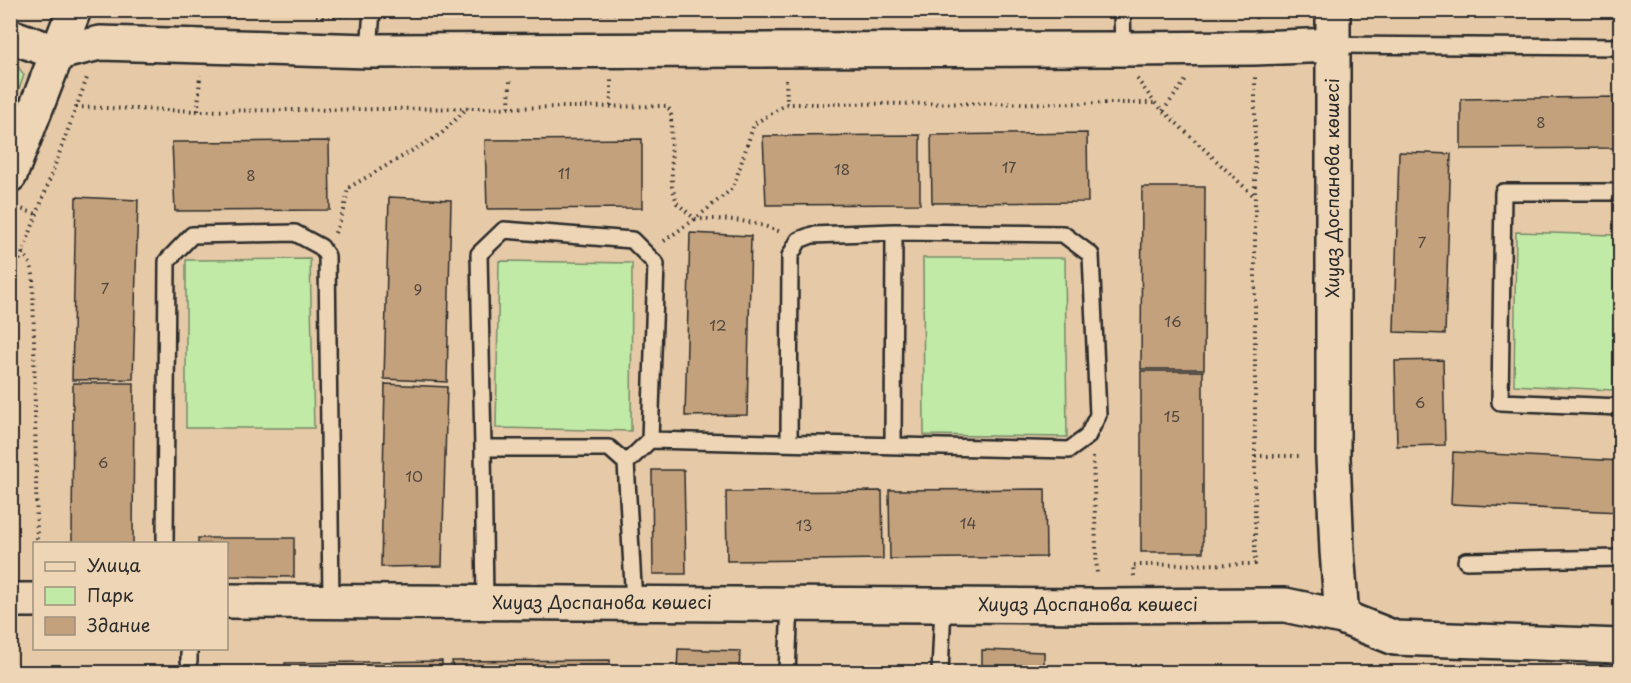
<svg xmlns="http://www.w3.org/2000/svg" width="1631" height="683" viewBox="0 0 1631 683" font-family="'Playpen Sans',sans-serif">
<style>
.green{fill:#c1eaa6;stroke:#768a68;stroke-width:1.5}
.building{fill:#c3a17c;stroke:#2b2b2b;stroke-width:1.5}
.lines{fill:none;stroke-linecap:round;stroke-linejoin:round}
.lane-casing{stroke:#2b2b2b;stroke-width:20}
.secondary-casing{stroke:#2b2b2b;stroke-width:38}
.path{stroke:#2b2b2b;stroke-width:4;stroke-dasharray:1.5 4.5;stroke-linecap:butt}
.lane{stroke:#edd5b5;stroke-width:15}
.secondary{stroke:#edd5b5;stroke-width:33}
.labels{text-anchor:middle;stroke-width:4.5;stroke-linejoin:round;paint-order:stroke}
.number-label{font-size:15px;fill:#51483f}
.street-label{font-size:18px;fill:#2b2b2b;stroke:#edd5b5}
</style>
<rect width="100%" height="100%" fill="#e6c9a7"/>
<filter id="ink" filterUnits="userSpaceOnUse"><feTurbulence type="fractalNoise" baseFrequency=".0167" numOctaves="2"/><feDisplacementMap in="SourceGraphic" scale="12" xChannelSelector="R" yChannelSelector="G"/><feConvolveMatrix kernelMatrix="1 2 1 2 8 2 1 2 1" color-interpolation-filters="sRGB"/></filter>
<g filter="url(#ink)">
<path class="green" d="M11,57L24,75L11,111Z
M1516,232L1614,235L1613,390L1514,385Z
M923,258H1065L1067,437L924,435Z
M310,259L314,428H186V260Z
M499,261L632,263L631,431L496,428Z"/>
<path class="building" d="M1620,97V148L1461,149V99Z
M1087,133L1088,202L932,203L931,135Z
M920,135V204L766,205L763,136Z
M642,139V208L487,209L485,140Z
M329,141L330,210L175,211L172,142Z
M1399,152L1451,154L1445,334L1394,332Z
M1142,187H1205L1204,369H1141Z
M76,197L138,200L133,379L72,380Z
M389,197L451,200L447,382L384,379Z
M690,233L751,236L747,415L685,416Z
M1443,360L1445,445L1397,446L1395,361Z
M1141,371H1203V552H1141Z
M73,383H134L133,544H72Z
M385,384L447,387L442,566L381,567Z
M1453,452L1620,461V512L1451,504Z
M652,470H684L686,574H653Z
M1045,489L1046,557L890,559L889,490Z
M882,491L883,559L727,561L726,492Z
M198,538H294V577L226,576V544H198Z
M678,649L740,651L739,672H677Z
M982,650L1044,652V672H982Z
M610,660V672H453L452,661Z
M442,661V672H285V663Z"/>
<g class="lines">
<defs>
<path id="lane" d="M1122,10L1123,49
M1333,45L1620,47
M369,51L372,10
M1620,192H1503L1500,402L1620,407
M893,446L894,232
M483,448L479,254L504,230L632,240L656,264L650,440
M165,544L167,261L192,235L295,233L321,247L327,256L331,602
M1466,561L1620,558
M485,603L483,448H609L626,463
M634,603L626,463L650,440L1069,450L1087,437L1098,415L1091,255L1063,234L894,232L812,235L799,240L790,256L789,443
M189,648V661
M787,672L790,604
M940,672L943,605"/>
<path id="secondary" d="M1333,10V457L1337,551L1342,617
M10,36L58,53L100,43L369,51L1123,49L1255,48L1333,45
M10,175L74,10
M10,600H34
M226,601L1097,606L1285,605L1342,617L1395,638L1620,646"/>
</defs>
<use href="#lane" class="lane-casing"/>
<use href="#secondary" class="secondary-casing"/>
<path class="path" d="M316,16H351
M391,16L840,10
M1256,19V10
M1137,79L1155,103L1255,197
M786,80L787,104
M611,106V80
M76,107L198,111L667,106L671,112L672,186L677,203L695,219C730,219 748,219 781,232
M509,107L510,81
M198,111L200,75
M1163,111L1186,80
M11,206L37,214
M335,233L344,210L348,188L441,134L468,107
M664,241L695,219L733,188L754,124L787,104L1155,103
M23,252L31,265L33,275L37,544
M10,282L23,252L87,78
M1255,456H1302
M1093,457L1097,576
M1134,576L1133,565L1255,564V77"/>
<use href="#lane" class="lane"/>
<use href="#secondary" class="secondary"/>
</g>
</g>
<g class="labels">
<g class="number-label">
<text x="1541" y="128">8</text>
<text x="1009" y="173">17</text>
<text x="842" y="175">18</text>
<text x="564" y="179">11</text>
<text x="251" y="181">8</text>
<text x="1422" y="248">7</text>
<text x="105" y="294">7</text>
<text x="418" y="295">9</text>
<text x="1173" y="327">16</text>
<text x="718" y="331">12</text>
<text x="1420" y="408">6</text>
<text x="1172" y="422">15</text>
<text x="103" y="468">6</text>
<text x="414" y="482">10</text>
<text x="968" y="529">14</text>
<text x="804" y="531">13</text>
</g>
<g class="street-label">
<text transform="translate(1333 188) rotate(-90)" y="6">Хиуаз Доспанова көшесі</text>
<text x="602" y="609">Хиуаз Доспанова көшесі</text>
<text x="1088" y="611">Хиуаз Доспанова көшесі</text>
</g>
</g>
<rect width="1631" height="683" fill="none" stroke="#edd5b5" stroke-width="36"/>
<rect x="18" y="18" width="1595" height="647" fill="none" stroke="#2b2b2b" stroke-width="2" filter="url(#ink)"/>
<rect x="33" y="542" width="195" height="108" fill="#edd5b5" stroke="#9f917e" stroke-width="1.5"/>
<rect x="45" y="562" width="30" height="9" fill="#edd5b5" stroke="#9f917e" stroke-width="1.5"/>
<text x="87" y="572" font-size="18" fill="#2b2b2b">Улица</text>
<rect x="45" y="587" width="30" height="18" fill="#c1eaa6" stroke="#9f917e" stroke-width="1.5"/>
<text x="87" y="602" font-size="18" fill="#2b2b2b">Парк</text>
<rect x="45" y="617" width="30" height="18" fill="#c3a17c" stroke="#9f917e" stroke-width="1.5"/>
<text x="87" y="632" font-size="18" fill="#2b2b2b">Здание</text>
</svg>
